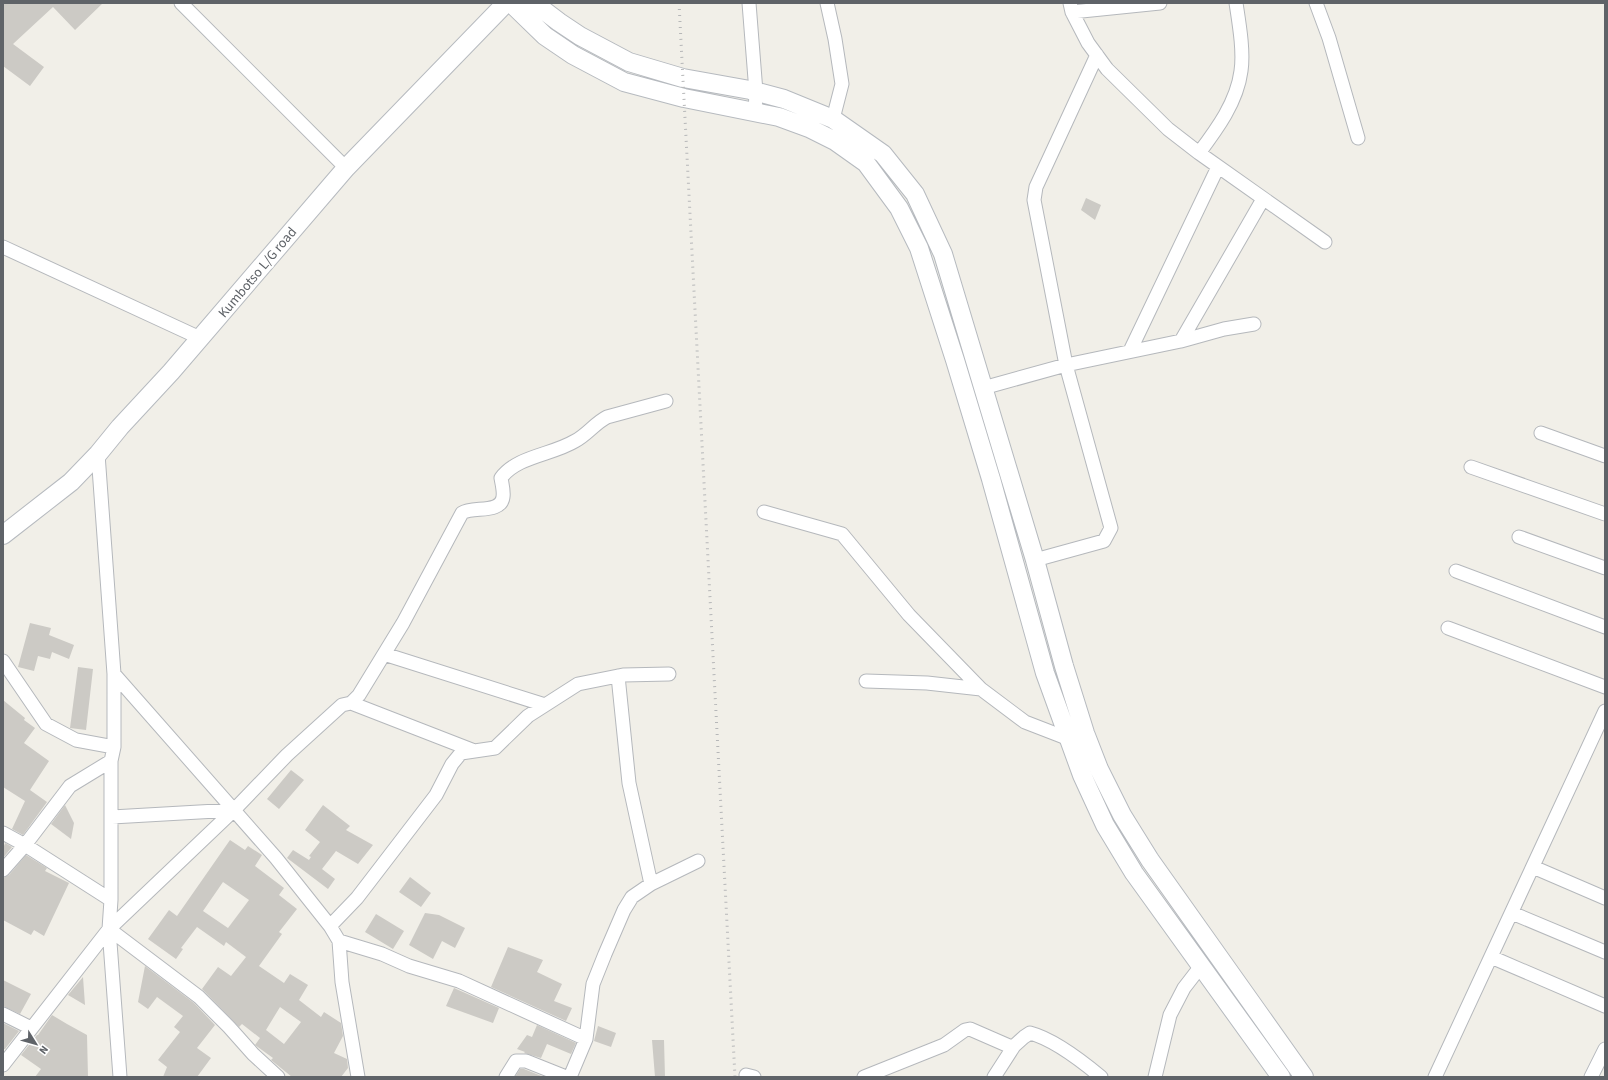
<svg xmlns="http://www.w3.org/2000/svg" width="1608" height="1080" viewBox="0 0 1608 1080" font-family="'Source Sans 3',sans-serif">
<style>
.building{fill:#cccac5;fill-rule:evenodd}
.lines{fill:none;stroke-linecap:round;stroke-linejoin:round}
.minor-casing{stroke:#b5b8bc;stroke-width:15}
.secondary-casing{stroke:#b6babf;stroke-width:20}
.minor{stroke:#fff;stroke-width:13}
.secondary{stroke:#fff;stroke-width:18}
.rail{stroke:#b6b7b8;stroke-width:3;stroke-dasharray:1 5;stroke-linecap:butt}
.labels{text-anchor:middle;stroke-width:4;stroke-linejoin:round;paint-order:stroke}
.street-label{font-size:14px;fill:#5f6368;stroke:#fff}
</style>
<rect width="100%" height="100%" fill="#f1efe8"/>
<path class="building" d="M3,3H103L75,30L53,7L13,44L44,67L30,86L3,66Z
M1086,198L1101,205L1095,220L1081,210Z
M30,623L51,628L49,635L74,645L69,659L52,652L50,659L38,656L34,671L18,667Z
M78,667L93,669L86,730L70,728Z
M3,700L25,718L24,720L35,728L24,743L49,761L30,790L47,802L23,835L12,829L25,801L3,787Z
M291,770L304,780L279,809L267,799Z
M65,805L74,823L71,839L51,824Z
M323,805L350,826L346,830L373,845L358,864L336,851L322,869L335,879L328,889L287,858L293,850L309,860L311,857L309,856L320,842L305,830Z
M230,840L245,850L248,846L262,855L255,866L284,888L279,895L297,909L279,932L282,934L259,966L284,983L290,974L308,985L299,1000L321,1017L324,1012L341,1023L343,1036L334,1053L347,1059L348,1068L341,1077H292L271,1060L273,1058L255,1045L260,1038L242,1024L239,1027L202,989L218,967L231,976L246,957L226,942L224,946L197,927L181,948L183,949L176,959L148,939L169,910L177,916ZM223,882L249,900L228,928L203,911ZM280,1007L301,1022L284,1044L266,1030Z
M5,843L12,847L3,858V849Z
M26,855L47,868L45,871L69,883L44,936L34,930L31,935L3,920V878L9,875Z
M410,877L431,893L421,907L399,892Z
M425,913L439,915L465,928L455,948L442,941L433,959L409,945Z
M376,914L404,931L393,949L365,932Z
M508,947L543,960L537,972L562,984L554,1001L572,1008L566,1021L491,987Z
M145,966L194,1003L215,1025L197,1048L211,1058L197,1077H163L167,1067L158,1060L180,1032L174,1027L183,1016L157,997L148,1009L138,1002Z
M83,977L85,1005L68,995Z
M3,980L31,994L20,1014L3,1006Z
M454,988L499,1008L493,1023L446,1006Z
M52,1015L67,1024L87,1035L88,1077H35L41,1069L21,1055L37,1035H38Z
M3,1023L19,1031L5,1049H3Z
M537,1025L576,1043L571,1054L547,1044L541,1058L524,1053L525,1052L517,1049L527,1035L532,1037Z
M598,1026L616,1033L611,1047L594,1041Z
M652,1040H664L665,1077H655Z
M520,1069H524L544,1077H515Z"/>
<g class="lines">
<defs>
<path id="minor" d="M181,3L346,168
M749,3L756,92L755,113
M827,3L835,39L842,84L833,119
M1070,3L1072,12L1088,43L1107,69L1168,129L1199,153L1325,242
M1316,3L1329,38L1358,138
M1072,12L1160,3
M1199,153C1217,129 1237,102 1241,71C1244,51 1239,23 1236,3
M3,247L200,338
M1181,341L1263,199
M1130,351L1218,167
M983,388L1066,365L1181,341L1224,329L1254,324
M1541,433L1605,456
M98,454L114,674V747L111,761V900L109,929L120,1077
M1471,467L1605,514
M764,512L842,534L909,615L981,689
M1519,537L1605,568
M1035,560L1104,541L1111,528L1066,365L1034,200L1036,187L1097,55
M1456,571L1605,627
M1448,628L1605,687
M384,654L545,705
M3,661L46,724L76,740L114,747
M114,674L276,858L330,926L339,941L342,982L358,1077
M618,676L629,783L651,884
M866,681L927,683L981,689L1025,722L1069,739
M351,703L472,750
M112,817L234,810
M3,833L25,845L111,900
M1533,867L1605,898
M3,870L25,845L70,786L111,761
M1512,913L1605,952
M330,926L357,898L436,795L452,764L461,753L495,748L528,716L578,684L623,675L669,674
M109,929L199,997L229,1027L253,1054L278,1077
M339,941L382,954L409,966L459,981L586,1039
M1491,957L1605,1006
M3,1014L31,1028
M3,1065L109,929L234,810L287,755L342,705L351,703L359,695L403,623L462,513C473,506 501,514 503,497C504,491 502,484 501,478C517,456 552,455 575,441C587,435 595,423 607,417L666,401
M746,1075L754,1077
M506,1077L516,1061H526L566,1077
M570,1077L586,1039L593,984L605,954L624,910L632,897L651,884L698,861
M864,1077L944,1045L965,1030L970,1029L1009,1046H1014L1024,1037L1030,1033C1053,1039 1083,1062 1101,1077
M994,1077L1014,1046
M1155,1077L1170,1015L1184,988L1201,966
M1435,1077L1605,711
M1591,1077L1605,1049"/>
<path id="secondary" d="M511,3L545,36L573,55L624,82L684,98L779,117L809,128L835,141L866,163L899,208L919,248L955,360L991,479L1045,673L1082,775L1105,825L1134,873L1281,1077
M534,3L559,22L580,36L629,62L683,78L750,90L784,99L833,119L883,154L915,194L943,254L1035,560L1064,666L1085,733L1099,769L1122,815L1150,860L1304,1077
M3,535L71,482L98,454L120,427L171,372L346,168L506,3"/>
</defs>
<use href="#minor" class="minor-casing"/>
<use href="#secondary" class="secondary-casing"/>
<use href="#minor" class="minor"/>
<use href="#secondary" class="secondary"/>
<path class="rail" d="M679,3L735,1077"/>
</g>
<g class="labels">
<g class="street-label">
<text transform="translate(257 272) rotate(-50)" y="5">Kumbotso L/G road</text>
</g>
</g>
<rect width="1608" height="1080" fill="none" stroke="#5f6368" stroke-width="8"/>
<g transform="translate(36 1044) rotate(127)" stroke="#ffffff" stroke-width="3" paint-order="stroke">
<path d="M0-3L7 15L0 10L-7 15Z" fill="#5f6368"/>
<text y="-6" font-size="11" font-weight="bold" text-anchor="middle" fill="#5f6368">N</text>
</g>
</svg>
